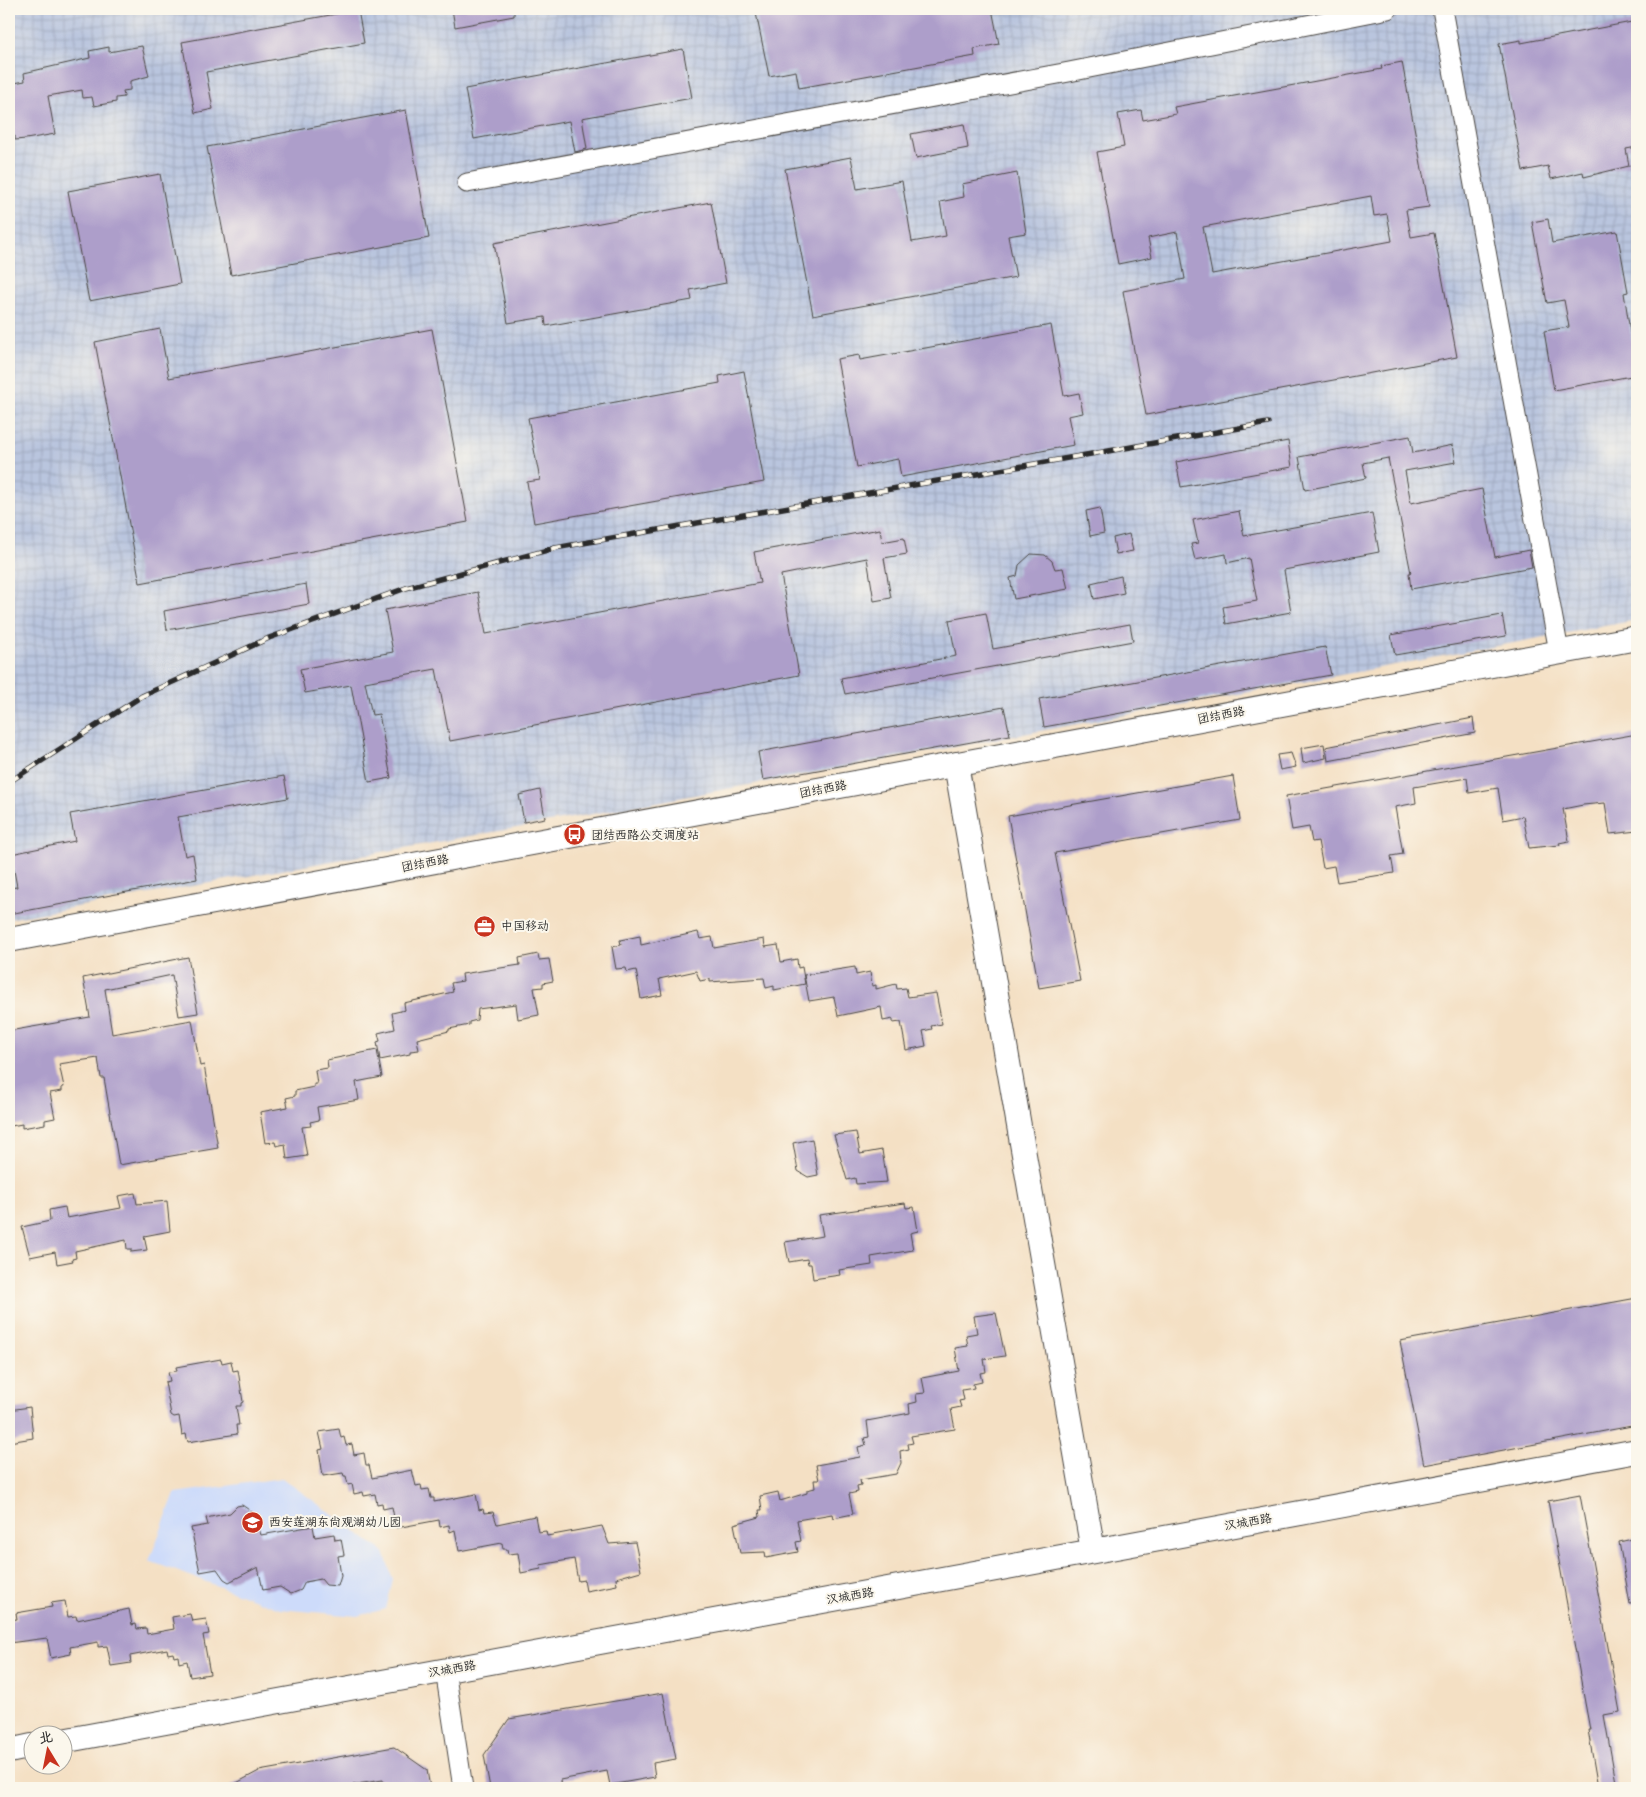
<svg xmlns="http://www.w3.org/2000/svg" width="1646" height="1797" viewBox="0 0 1646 1797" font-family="'Playpen Sans','LXGW WenKai TC',sans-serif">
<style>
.built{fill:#cddbfa}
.industrial{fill:url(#industrial-grid)}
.building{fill:#ad9eca;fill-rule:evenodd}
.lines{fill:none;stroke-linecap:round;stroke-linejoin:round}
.minor-casing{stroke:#494642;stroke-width:21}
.tertiary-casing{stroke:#494642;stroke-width:26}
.minor{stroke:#fff;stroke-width:19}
.tertiary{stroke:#fff;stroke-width:24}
.rail-casing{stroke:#2b2b2b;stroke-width:5.5}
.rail{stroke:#fbf7ec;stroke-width:4;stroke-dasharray:11;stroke-linecap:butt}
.labels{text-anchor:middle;stroke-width:4;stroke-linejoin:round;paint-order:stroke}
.street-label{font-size:12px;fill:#2b2b2b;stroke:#fbf7ec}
.poi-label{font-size:12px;fill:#2b2b2b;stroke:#fbf7ec;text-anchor:start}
</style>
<defs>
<pattern id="industrial-grid" width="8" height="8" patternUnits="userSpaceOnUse" patternTransform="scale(1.25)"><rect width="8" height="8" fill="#b9c5de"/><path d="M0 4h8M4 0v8" fill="none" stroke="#9fa9bf"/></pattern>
</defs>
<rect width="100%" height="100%" fill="#fbf7ec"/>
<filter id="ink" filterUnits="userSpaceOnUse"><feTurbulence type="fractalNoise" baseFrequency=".02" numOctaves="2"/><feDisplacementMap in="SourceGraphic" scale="10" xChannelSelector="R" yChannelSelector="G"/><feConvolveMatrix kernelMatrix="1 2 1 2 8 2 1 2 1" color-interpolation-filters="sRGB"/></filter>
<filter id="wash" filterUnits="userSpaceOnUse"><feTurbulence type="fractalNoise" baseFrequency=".0096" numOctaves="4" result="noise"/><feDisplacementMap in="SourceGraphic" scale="20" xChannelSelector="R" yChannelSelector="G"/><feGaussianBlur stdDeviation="1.12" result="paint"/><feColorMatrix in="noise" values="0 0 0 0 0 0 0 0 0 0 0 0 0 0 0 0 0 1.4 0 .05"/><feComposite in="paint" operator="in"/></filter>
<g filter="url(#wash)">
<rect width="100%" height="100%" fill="#f4e0c4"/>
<path class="built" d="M282,1478L384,1552L393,1580L386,1609L357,1616L280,1609L149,1561L175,1493Z"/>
<path class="industrial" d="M9,9H1637V620L555,821L9,919Z"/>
<g id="blocks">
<path class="building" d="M452,9H514V16L455,27Z
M778,9H992L999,44L974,49L975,56L799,88L796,71L769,76L756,13Z
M358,10L364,43L206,72L213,109L195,113L182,42Z
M1637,21V147L1626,149L1629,166L1584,177L1583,172L1551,179L1548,166L1523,171L1499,44L1521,40V43Z
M142,46L149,76L130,81V90L123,91L124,97L116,98V102L94,106L92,97L83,98L82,90L48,96L55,134L26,139L15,140V136L9,137V84L25,81L24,73L90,58L89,51L109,47V52Z
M683,49L692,98L582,118L587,149L575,152L569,121L474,139L465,89Z
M1402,62L1429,207L1406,210L1411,237L1434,233L1457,357L1146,415L1123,291L1185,279L1177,232L1148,238L1152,257L1118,264L1097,152L1124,147L1118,114L1141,110L1143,120L1176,114L1174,107L1382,69L1381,66ZM1371,196L1374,216L1387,214L1392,241L1212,274L1203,227Z
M406,110L429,238L231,275L207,147Z
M964,124L968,148L916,158L911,134Z
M851,157L857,189L902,181L912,242L946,236L940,202L964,197L962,184L1017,173L1026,233L1008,236L1016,277L813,315L785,169Z
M160,174L180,284L89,301L68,191Z
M711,202L726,283L690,290L692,300L546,326L545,317L508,323L494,243Z
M1548,219L1552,243L1617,231L1628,292L1624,293L1637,375L1554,390L1544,331L1569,327L1564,300L1547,303L1532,222Z
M1051,325L1064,396L1079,393L1083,413L1068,416L1074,445L901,477L898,459L857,467L837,359L859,355L860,360Z
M160,329L169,378L432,329L468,522L140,583L95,342Z
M744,371L764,482L534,523L527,482L540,480L528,418L720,383L719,376Z
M1410,436L1413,453L1453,445L1456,462L1405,471L1411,503L1482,489L1495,557L1529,550L1532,567L1411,589L1409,573H1411L1388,458L1363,463L1366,478L1305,490L1299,457Z
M1288,441L1292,467L1181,487L1176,462Z
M1100,508L1104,533L1090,536L1086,511Z
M1239,511L1244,536L1372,513L1379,552L1284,570L1291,612L1226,624L1223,607L1257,601L1249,558L1227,563L1226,554L1195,560L1191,544L1198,543L1193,520Z
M880,529L882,542L904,538L907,554L884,558L891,598L874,601L867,558L781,575L799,675L450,741L436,669L365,682L372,715L379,714L391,778L369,782L351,685L305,693L300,669L393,652L385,610L478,592L486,634L760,583L754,552Z
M1129,534L1133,551L1116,554L1113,538Z
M1031,554L1045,555L1052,561L1055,569L1063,568L1068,589L1014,599L1010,578L1017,576L1019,565Z
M1121,576L1124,593L1094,599L1091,583Z
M306,584L309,604L167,630L164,611Z
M986,613L993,649L1130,624L1133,641L845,694L841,678L956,656L949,620Z
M1502,615L1506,636L1395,655L1391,635Z
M1325,647L1331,675L1044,727L1039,699Z
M1004,707L1010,735L763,780L758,752Z
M1473,718L1475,733L1328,761L1326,747Z
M1637,734V831L1610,834L1605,803L1583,805L1563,809L1569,841L1559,843L1560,845L1529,848L1523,816L1503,820L1498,788L1469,793L1467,778L1414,787L1416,803L1395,807L1403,854L1391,856L1394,873L1337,882L1334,866L1323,868L1318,841L1312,842L1309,827L1292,830L1286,796Z
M1324,744L1326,758L1303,763L1301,748Z
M1291,753L1296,767L1280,770L1277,755Z
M284,776L288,798L178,817L185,856L193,854L197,879L9,914V888L17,887L11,854L75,841L70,814Z
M1233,776L1240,820L1055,853L1080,981L1039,988L1008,816Z
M540,790L545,818L524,822L519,795Z
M698,932L700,939L712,937L714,948L764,939L765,947L778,945L781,962L797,959L798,968L802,967L805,984L774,990V986L766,988L764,978L710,982V979L700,981L696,971L659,979L662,995L641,999L636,970L627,972L626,968L616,969L612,947L621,945L620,940L640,936L641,945Z
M538,954L539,960L549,959L553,981L543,983V987L534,988L539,1015L518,1019L516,1004L478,1009L477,1020L469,1022V1025L449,1029V1031L417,1039L419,1050L410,1051V1054L380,1060L377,1042L380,1041L378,1033L395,1029L392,1013L405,1010L404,1003L453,992L451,983L463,981L462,974L520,965L519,958Z
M188,957L198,1013L179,1016L172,975L105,989L112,1034L192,1020L200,1066L204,1065L218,1148L119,1165L104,1078H101L98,1058L59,1064L64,1087H62V1091L50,1093L55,1118L45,1120V1124L22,1128V1124L11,1126L9,1114V1031L90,1017L83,978Z
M855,967L856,975L870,972L872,986L876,985V989L896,984L897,989L906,988L908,997L936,993L942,1024L931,1026L932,1029L923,1031L926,1046L906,1050L901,1022L893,1023V1019L883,1021L881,1007L838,1016L834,997L809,1001L804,975Z
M377,1050L382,1077L356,1082L359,1100L317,1107L319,1120L310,1122L311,1126L302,1127L307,1156L287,1159L285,1144L276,1146L275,1142L265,1143L260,1112L288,1107L286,1098L295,1096V1091L314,1087V1084H317L315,1070L328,1068L327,1060Z
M856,1132L860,1154L882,1150L887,1182L856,1184L855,1178L847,1180L834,1135Z
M812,1139L818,1175L808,1177L798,1171L793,1143Z
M135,1193L137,1204L167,1201L170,1231L144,1236L147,1250L131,1252V1249H127L126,1240L75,1251L76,1258L72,1259L73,1261L57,1264L55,1252L30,1257L22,1227L50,1221L49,1210L65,1207L67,1218L121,1208L118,1196Z
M905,1203L906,1208L914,1207L918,1231L910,1233L913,1250L871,1257L872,1265L839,1270L840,1275L813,1279L811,1264H808L807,1259L789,1262L785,1242L823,1236L819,1215Z
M1637,1298V1425L1424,1465L1400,1341Z
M996,1313L1005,1356L984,1359L986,1372L980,1373L982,1382L973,1384L974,1388L962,1390L964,1400L959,1401L961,1407L951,1409L955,1429L911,1436L913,1443L908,1444L909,1449L900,1451L901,1463L896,1474L860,1480L861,1485L857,1486L858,1492L849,1494L853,1514L833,1518L832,1514L797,1520L801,1541L796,1542L798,1552L766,1558L765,1552L740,1553L734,1524L760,1517L759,1510H762L760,1496L778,1492L780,1501L807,1493V1490L815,1488L814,1480H819L816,1465L860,1457L858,1447L866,1445L864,1438L869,1437L867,1421L910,1413L909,1404L917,1402L916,1394L925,1393L922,1378L959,1371L955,1348L968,1346L966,1335L977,1333L974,1316Z
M221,1359L222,1363L231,1361L233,1371L238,1370L243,1402L241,1403V1406H236L239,1425H236L237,1434L188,1442L186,1434L182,1435L179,1416L174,1417L171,1415L165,1382L170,1381L168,1372L177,1371L176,1367Z
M30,1407L33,1438L9,1442V1410Z
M339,1429L341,1438L344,1437L346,1445L352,1444L354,1455L364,1453L366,1465H369L372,1478L412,1470L416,1486L421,1485L422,1490L429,1489L431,1498H434V1502L476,1494L479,1510L483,1509L484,1513L493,1512L497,1524L535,1516L538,1532L546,1531L547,1536L602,1526L609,1544L635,1542L641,1571L616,1578L617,1585L586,1591L584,1580L578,1581L574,1559L540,1565L541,1569L521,1573L518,1553L508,1554L507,1549H503L502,1543L459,1551L455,1530L450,1532L449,1525L440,1527L439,1520L396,1528L392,1507L383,1509L382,1503L377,1504L375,1494L364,1496L363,1492L354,1494L352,1484L348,1485L346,1476H344L343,1473L323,1476L319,1450L323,1449L319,1432Z
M1580,1495L1620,1712L1604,1715L1617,1788H1598L1588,1730H1590L1548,1501Z
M242,1505L255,1514L261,1535L313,1526L315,1537L334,1534L335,1540L341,1539L344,1555L338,1556L341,1576L338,1586L326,1585L321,1579L305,1582L301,1590L291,1594L280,1587L263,1590L258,1567L229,1582L224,1579L217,1569L200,1572L191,1528L208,1525L206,1518L230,1513L237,1506Z
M1637,1538V1603L1630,1604L1619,1542Z
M65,1601L68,1617L76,1616L77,1620L129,1609L132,1625L136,1624L137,1629L146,1628L147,1634L174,1629L172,1617L190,1614L192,1621L206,1619L209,1634L203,1635L210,1674L190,1677L187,1661L179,1663L178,1656L174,1657L173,1653L168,1654L167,1649L130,1656L131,1663L111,1666L107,1646L98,1647V1642L70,1647L71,1654L51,1658L47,1638L9,1643V1620L17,1619L16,1613L52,1607L51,1603Z
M663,1693L676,1759L653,1763L655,1777L610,1785L607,1771L560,1780L561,1788H490L484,1755L509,1719Z
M394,1747L427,1770L430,1788H384L383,1780L330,1788H227L259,1771Z"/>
</g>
</g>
<g filter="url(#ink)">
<use href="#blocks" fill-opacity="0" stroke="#494642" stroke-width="1"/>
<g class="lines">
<defs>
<path id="minor" d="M1442,9L1559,652
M467,183L1069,72L1388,9
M445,1670L463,1788"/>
<path id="tertiary" d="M956,764L1093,1551
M9,940L1637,638
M62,1741L1637,1451
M9,1751L32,1746"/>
</defs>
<use href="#minor" class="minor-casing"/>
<use href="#tertiary" class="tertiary-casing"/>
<use href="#minor" class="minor"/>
<use href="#tertiary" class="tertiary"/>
<defs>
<path id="rail" d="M9,782L142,696L269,638L406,588L555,548L1268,423"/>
</defs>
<use href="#rail" class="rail-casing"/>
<use href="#rail" class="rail"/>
</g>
</g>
<defs>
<symbol id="bus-disc" viewBox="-11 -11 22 22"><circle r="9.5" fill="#c8321e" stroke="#fbf7ec"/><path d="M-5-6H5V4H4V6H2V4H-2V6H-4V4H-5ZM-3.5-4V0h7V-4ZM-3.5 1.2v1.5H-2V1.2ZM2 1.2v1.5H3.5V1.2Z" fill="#fff"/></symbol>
<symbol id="office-disc" viewBox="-11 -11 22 22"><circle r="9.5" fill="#c8321e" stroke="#fbf7ec"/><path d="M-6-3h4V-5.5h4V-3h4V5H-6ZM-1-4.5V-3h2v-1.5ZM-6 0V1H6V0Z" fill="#fff"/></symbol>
<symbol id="school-disc" viewBox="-11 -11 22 22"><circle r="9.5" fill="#c8321e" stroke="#fbf7ec"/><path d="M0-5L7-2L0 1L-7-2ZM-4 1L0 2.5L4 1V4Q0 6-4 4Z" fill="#fff"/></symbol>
</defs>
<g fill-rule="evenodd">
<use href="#bus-disc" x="562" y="822" width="25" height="25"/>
<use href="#office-disc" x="472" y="914" width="25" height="25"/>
<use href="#school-disc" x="240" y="1510" width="25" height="25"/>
</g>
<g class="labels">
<g class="street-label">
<text transform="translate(1221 715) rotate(-11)" y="4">团结西路</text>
<text transform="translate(823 789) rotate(-11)" y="4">团结西路</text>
<text transform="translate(425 863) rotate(-11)" y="4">团结西路</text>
<text transform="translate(1248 1522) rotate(-10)" y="4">汉城西路</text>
<text transform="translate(850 1596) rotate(-10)" y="4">汉城西路</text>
<text transform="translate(452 1669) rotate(-10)" y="4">汉城西路</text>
</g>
<g class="poi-label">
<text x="591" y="839">团结西路公交调度站</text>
<text x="501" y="930">中国移动</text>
<text x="269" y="1526">西安莲湖东尚观湖幼儿园</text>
</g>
</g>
<rect width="1646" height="1797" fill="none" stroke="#fbf7ec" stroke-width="30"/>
<g transform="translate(48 1750) rotate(350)"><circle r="24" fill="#fbf7ec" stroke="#a8a59f"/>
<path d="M0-4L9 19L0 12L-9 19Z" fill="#c8321e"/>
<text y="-8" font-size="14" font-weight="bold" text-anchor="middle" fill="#2b2b2b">北</text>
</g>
</svg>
